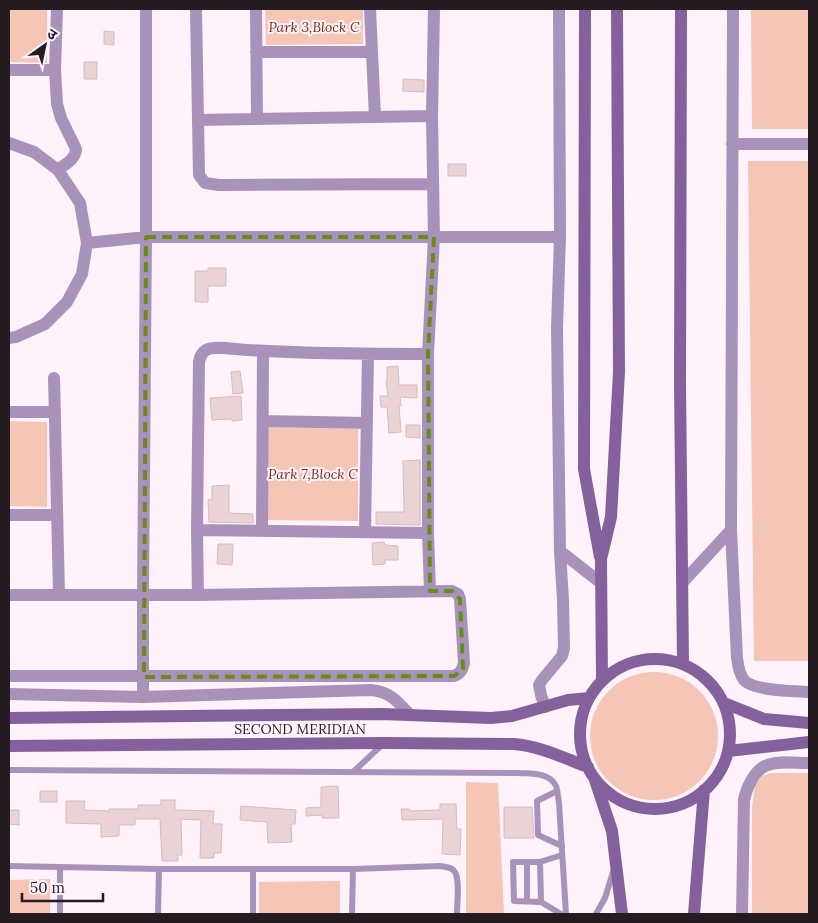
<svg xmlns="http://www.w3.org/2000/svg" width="818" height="923" viewBox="0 0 818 923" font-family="Lora,'Noto Sans Devanagari',serif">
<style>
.green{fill:#f5c5b5}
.building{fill:#ebd2d5;stroke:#d4bbbe}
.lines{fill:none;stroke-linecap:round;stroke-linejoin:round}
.lane{stroke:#a992ba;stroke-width:6}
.street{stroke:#a992ba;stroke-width:12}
.secondary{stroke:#84619c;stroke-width:12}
.marked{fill:none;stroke:#678d18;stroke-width:4;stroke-dasharray:10 6;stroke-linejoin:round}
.labels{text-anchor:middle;stroke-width:4;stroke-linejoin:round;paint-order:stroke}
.park-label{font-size:14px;font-style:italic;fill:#7a2e12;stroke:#fff2fa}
.street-label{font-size:14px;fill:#241c21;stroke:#fff2fa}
</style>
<rect width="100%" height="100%" fill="#fff2fa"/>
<path class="green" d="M9,9H47V63L9,62Z
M265,9H363V44L266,45Z
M751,9H809V129H752Z
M748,161H809V661H754Z
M9,421L47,422V507L9,506Z
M268,427L358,429V521L267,520Z
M590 736a64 64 0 1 1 128 0a64 64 0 1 1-128 0Z
M771,773H809V914H752V808L755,786L762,776Z
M466,782L498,783L504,914H466Z
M50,879V914H9V880Z
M340,881V914H259V882Z"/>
<path class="building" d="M104,31L114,32V45L104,44Z
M84,62H97V79H84Z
M403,79L424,80V92L403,91Z
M448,164H466V176H448Z
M208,268H226V286H208V302H195V271H208Z
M398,366L399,385H417V398L400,397L401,406H399L401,432L389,433L387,407H381L380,396H388L386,382H387V367Z
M240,371L243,393L233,394L231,372Z
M241,396L242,420L232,421V419L212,420L210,398Z
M406,425H420V438L406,437Z
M420,460V525L376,524V512H404L403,461Z
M229,485V513L253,514V523L209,522L208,500L212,499V486Z
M384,542L385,545L398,546V560H385V564L373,565L372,543Z
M218,544H233L232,565L217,564Z
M338,786L339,818H322V815L306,816V808L321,807V787Z
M40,791H57V802H40Z
M161,800H175V810L214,811L213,824H222L221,853H214V858H200L201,820L181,819L182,855H178V861H162L160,819H135V825H119V836L101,837V824L66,823V801H85L84,810L109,811V809H138V805H161Z
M440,804H456L457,829H461L460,855L442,854L443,819L402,820L401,809H409L410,811L440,810Z
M241,806L296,810L295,824H291L292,842L268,843L267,822L240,820Z
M504,807H532L534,838H504Z
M9,810H19V825L9,824Z"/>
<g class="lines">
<path class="lane" d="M9,770L518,773C531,774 549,772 556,786C558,791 558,798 559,803L566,914
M353,772L383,744
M557,791L537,801L538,835L562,846
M527,862V901
M540,862L541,902
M9,866L159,869H353L440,866C446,867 452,867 455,872C460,880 457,904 457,914
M60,867V914
M158,914L159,869
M253,914V869
M352,914L353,869
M561,914L541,902L514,901L513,862H540L562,855
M596,914L605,898L614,869"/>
<path class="street" d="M57,9L55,70L57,104L61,118L76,149C76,159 65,164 58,170
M196,9L199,175L205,183L219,185L433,184
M256,9L257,119
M370,9L375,117
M733,9L731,530L737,658C738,665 739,674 744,680C753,691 794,691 809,692
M256,52H371
M9,70H55
M198,120L432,116
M9,143L34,152L58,170L80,203L87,243L82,274L67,302L45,324L16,337L9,338
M732,144H809
M87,243L146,237H560
M54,378L59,595
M9,412H55
M263,421L367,423
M9,515H57
M197,530L428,533
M262,531L263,351
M365,532L368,354
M560,551L601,583
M683,582L731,530
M430,591L428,533V354L434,237L432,116L434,9
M9,595H198L452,591L458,594L460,599L464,663C462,670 461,673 454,676H9
M198,595L197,530L199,362C200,357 201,353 206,350C215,345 238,350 248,350C308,354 368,354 428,354
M9,694L143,697L371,690C391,692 398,702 410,715
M143,697V595L146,237V9
M545,707L541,695L539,685L542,680L562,656L564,648L563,600L560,551L557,328L560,237L559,9
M742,914L744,800C746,789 754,771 765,766C776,760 796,763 809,763"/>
<path class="secondary" d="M585,9L584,469L600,557
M681,9L680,385L683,664
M580 734a75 75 0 1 1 150 0a75 75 0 1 1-150 0Z
M602,679L601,559L611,517L619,372L617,9
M724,703L764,719L809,723
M9,718L381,714L491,718L512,716L568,700L589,698
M9,746L384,743L514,744C540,746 564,758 588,767
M728,751L809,742
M595,780L612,831L622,914
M694,914L704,790"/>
</g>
<path class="marked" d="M146,237H434L428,354L430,591H452L460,599L463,669L454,676L144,677Z"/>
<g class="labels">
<g class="park-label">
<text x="314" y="32">Park 3,Block C</text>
<text x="313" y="479">Park 7,Block C</text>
</g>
<g class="street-label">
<text x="300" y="734">SECOND MERIDIAN</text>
</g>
</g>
<rect width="818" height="923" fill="none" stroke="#241c21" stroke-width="20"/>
<g transform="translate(45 45) rotate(33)" stroke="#fff2fa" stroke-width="4" paint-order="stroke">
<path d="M0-4L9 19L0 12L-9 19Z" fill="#241c21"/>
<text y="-8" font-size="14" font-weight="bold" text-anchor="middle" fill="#241c21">उ</text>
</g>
<path d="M22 893v8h81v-8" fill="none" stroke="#241c21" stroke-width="2.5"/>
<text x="30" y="893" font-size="15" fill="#241c21" stroke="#fff2fa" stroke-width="4" paint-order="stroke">50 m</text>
</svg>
